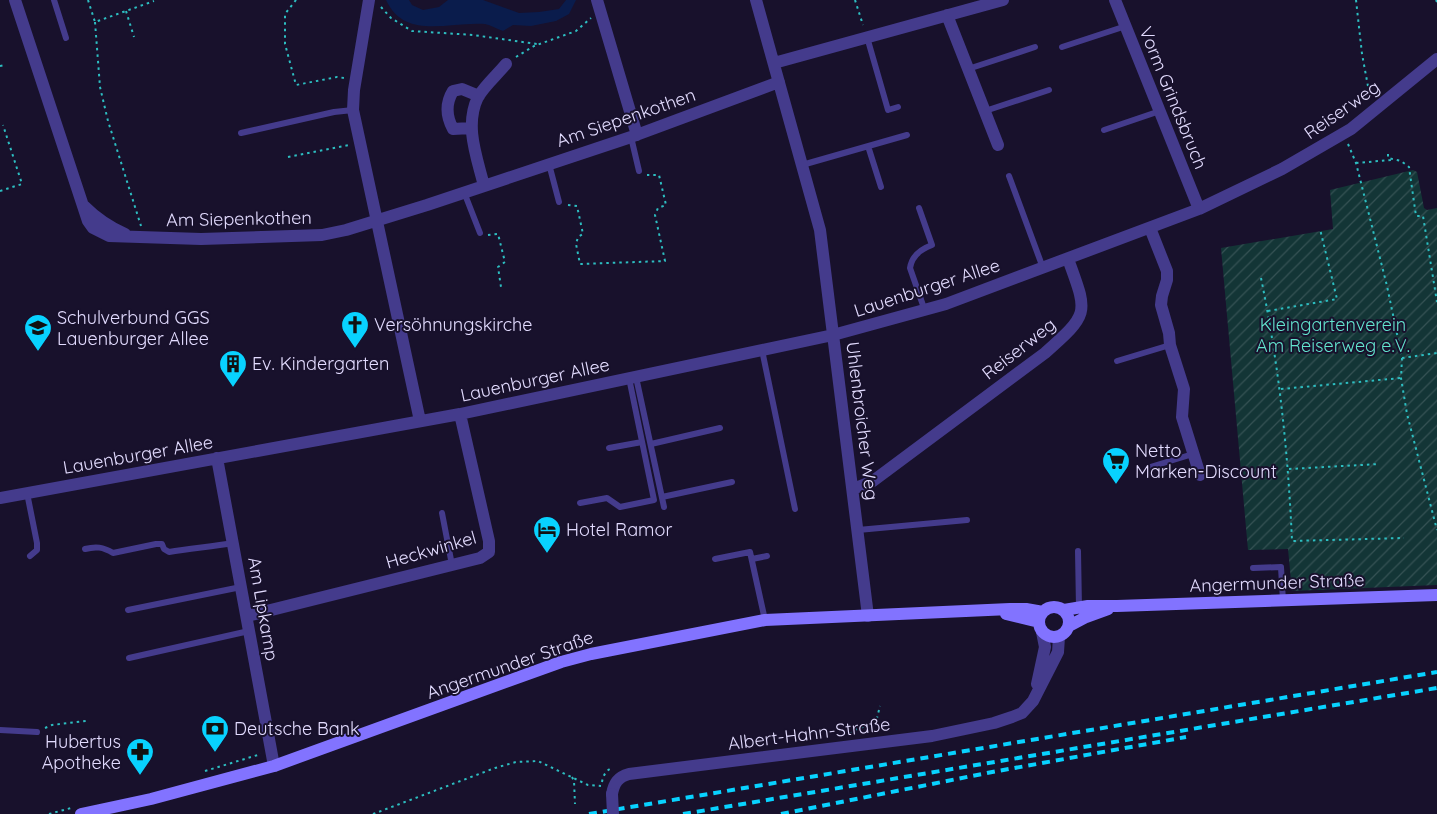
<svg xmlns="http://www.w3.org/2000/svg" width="1437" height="814" viewBox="0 0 1437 814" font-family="Quicksand,sans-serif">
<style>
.garden{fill:url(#garden-furrows)}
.water{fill:#0a1c4c}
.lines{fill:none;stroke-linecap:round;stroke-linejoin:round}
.path{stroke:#2dbec1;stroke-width:2;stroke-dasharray:2.5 4;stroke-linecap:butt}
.service{stroke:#443b8c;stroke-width:6}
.minor{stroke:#443b8c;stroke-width:12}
.secondary{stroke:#8273ff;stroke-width:12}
.rail{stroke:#08d2ff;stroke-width:4;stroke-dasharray:8 6;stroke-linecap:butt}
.minor-bridge{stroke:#443b8c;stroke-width:12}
.labels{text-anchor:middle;stroke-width:4;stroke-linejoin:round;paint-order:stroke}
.street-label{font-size:18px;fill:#e3dcff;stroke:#18112c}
.poi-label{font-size:18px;fill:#e3dcff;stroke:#18112c;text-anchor:start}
.park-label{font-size:18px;fill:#63e4ce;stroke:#18112c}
</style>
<defs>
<pattern id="garden-furrows" width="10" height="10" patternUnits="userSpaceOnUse" patternTransform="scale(1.25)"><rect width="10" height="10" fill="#133536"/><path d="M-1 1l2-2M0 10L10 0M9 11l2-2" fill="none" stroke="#355254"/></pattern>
</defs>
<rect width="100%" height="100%" fill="#18112c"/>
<path class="garden" d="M1413,170L1417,172L1424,208L1427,210L1437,208V585L1292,591L1288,549L1248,550L1221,248L1333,229L1330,190Z"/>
<path class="water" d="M386,0H409L412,5L423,10L439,7L448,0H483L519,13L539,12L559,9L566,0H576L569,14L556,21L531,26L513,25L503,31C497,29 491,25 485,24C450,21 405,41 386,0Z"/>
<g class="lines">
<path class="path" d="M88,0L95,22L154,1
M296,0L285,14V44L296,85L337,77L344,78
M855,0L863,25
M1356,0L1362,54L1370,97
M1436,0L1437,2
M381,7L391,18L412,31L473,35L537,44
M126,11L134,37
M95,22L100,87L108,121L141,226
M516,57L534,46L576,31L591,18
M0,66L5,65
M1348,144L1356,163L1387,286L1402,358L1401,378L1407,414L1437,530
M1388,154V158L1401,161L1409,167L1416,216H1423L1437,302
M288,157L349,145
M1356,163L1391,160
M0,191L22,184L3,125
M568,205L577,206L583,234L578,237L576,244L580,264L665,261L655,215L658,208L666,205L659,175H647
M488,235L498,234L505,262L498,267L501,287
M1261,278C1279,366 1288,451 1292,541L1404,538
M1268,311L1337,299L1320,229
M1402,358L1437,353
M1281,389L1401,378
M1289,469L1379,464
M45,728L52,725L86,721
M850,734L852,731L876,722L880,706
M205,771L261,754
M572,777L574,781L575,804
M602,782C603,776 606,770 612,768
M49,814L71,808
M373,814L495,768L516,762L538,761L588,785L601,786"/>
<path class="service" d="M54,0L66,38
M867,37L888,110L898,107
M1062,47L1126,26
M968,69L1035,47
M985,111L1049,90
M1104,130L1160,111
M241,133L334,112L353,110
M631,137L639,171
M868,146L881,187
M549,164L559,202
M802,165L907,135
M1009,176L1043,268
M464,192L480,233
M919,208L932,245C921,249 912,255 910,268L925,311
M762,350L795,509
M1117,361L1170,345
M636,377L664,507
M651,444L720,428
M609,448L642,442
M1147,468L1193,454
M27,493L37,543V550L30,556
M662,497L732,482
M580,503L607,498L620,507L654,500L629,378
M442,513L452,565
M858,530L967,520
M85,549C96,546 103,547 113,553L156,544H162L164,549L169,552C190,548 211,547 233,543
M1078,551L1079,608
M715,559L750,552L765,620
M752,559L767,556
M1253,568L1281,567L1283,601
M128,610L241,587
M129,658L249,631
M0,730L37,732"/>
<path class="minor" d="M15,0L88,221L93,228L109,236L201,239L322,235L346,230L427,205L631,137L779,82
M369,0L354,90L353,110L420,421
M597,0L637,135
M756,0L820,230L868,616
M1115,0L1199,209
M947,15L998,145
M774,63L1003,0
M471,128L453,129C446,116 445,104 453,91L462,89L479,96
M484,186C477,157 464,126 478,97C485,85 497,75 506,64
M84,206C96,218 109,227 125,234
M1150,228L1167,271V280L1162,296L1161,305L1169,333L1170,345L1184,389L1182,417L1200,475
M217,458L274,766
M853,489L873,481L1045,353C1090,313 1088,314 1068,259
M0,498L460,414L833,335L946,304L1199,209L1282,169L1351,129L1437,59
M247,616L480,558L489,552V541L460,414
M1037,684L1045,647L1042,632
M612,794C614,783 618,777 629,774L932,736L994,723L1012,717L1022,713L1033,701L1058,652L1059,637"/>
<path class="secondary" d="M1039 622a15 15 0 1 1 30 0a15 15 0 1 1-30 0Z
M1064,610L1088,606H1117L1437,595
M1006,614L1039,622
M1069,626L1086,617L1108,609
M81,814L151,799L274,766L561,662L591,654L765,620L1010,609H1026L1043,612"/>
<path class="rail" d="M589,814L1437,672
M683,814L1437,688
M781,814L987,773L1186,737"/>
<path class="minor-bridge" d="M612,794L613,814"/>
</g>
<defs>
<symbol id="church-pin" viewBox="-11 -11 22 30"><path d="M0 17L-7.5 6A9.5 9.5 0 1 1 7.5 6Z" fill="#08d2ff" stroke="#18112c"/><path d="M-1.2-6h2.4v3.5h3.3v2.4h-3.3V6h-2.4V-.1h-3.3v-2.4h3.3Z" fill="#111"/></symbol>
<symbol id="school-pin" viewBox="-11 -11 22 30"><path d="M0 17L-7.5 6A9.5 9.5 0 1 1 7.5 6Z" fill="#08d2ff" stroke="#18112c"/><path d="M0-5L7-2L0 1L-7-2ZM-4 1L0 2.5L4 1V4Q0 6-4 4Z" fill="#111"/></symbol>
<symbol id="building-pin" viewBox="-11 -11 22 30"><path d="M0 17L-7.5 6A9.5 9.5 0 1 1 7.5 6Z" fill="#08d2ff" stroke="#18112c"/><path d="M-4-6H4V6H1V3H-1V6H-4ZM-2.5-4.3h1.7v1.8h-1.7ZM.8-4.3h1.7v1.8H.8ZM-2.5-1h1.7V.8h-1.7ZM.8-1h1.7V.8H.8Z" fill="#111"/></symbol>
<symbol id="supermarket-pin" viewBox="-11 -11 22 30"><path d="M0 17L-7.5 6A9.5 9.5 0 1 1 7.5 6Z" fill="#08d2ff" stroke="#18112c"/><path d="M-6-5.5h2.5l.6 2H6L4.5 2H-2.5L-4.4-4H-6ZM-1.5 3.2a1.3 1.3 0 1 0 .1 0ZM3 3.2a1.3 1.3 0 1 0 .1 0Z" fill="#111"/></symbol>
<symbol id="hotel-pin" viewBox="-11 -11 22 30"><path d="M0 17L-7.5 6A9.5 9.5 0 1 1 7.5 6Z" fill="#08d2ff" stroke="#18112c"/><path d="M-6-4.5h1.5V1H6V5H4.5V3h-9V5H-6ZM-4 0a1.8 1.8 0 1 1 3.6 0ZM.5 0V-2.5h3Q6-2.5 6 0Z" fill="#111"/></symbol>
<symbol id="bank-pin" viewBox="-11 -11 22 30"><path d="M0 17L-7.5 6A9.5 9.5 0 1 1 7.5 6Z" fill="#08d2ff" stroke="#18112c"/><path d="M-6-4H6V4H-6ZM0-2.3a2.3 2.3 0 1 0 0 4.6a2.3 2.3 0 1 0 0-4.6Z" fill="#111"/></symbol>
<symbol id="pharmacy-pin" viewBox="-11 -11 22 30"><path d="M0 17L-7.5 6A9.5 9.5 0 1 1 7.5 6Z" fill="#08d2ff" stroke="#18112c"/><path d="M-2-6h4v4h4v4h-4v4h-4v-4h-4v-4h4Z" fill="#111"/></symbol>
</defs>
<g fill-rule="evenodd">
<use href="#church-pin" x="339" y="309" width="32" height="43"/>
<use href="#school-pin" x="22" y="312" width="32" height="43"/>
<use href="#building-pin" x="217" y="348" width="32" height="43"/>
<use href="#supermarket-pin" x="1100" y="445" width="32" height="43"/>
<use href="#hotel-pin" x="531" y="514" width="32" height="43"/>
<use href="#bank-pin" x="199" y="713" width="32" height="43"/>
<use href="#pharmacy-pin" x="124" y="736" width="32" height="43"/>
</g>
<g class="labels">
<g class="street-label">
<text transform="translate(1173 98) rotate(68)" y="6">Vorm Grindsbruch</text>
<text transform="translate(1342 110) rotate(-35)" y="6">Reiserweg</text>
<text transform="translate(626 118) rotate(-19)" y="6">Am Siepenkothen</text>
<text transform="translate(239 219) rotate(-1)" y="6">Am Siepenkothen</text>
<text transform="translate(927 288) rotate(-18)" y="6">Lauenburger Allee</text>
<text transform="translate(1019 349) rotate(-38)" y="6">Reiserweg</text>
<text transform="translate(535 380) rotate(-12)" y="6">Lauenburger Allee</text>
<text transform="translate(862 421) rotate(83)" y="6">Uhlenbroicher Weg</text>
<text transform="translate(138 455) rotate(-10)" y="6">Lauenburger Allee</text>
<text transform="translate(431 550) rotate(-16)" y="6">Heckwinkel</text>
<text transform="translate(1277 583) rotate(-2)" y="6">Angermunder Straße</text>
<text transform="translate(263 609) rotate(80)" y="6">Am Lipkamp</text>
<text transform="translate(510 665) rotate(-19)" y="6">Angermunder Straße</text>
<text transform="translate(809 734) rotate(-7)" y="6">Albert-Hahn-Straße</text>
</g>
<g class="poi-label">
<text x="57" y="324">Schulverbund GGS<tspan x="57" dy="21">Lauenburger Allee</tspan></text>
<text x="374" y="331">Versöhnungskirche</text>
<text x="252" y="370">Ev. Kindergarten</text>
<text x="1135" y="457">Netto<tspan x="1135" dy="21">Marken-Discount</tspan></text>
<text x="566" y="536">Hotel Ramor</text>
<text x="234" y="735">Deutsche Bank</text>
<text x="121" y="748" text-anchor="end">Hubertus<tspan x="121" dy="21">Apotheke</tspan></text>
</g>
<g class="park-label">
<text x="1333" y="331">Kleingartenverein<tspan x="1333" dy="21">Am Reiserweg e.V.</tspan></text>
</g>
</g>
</svg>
